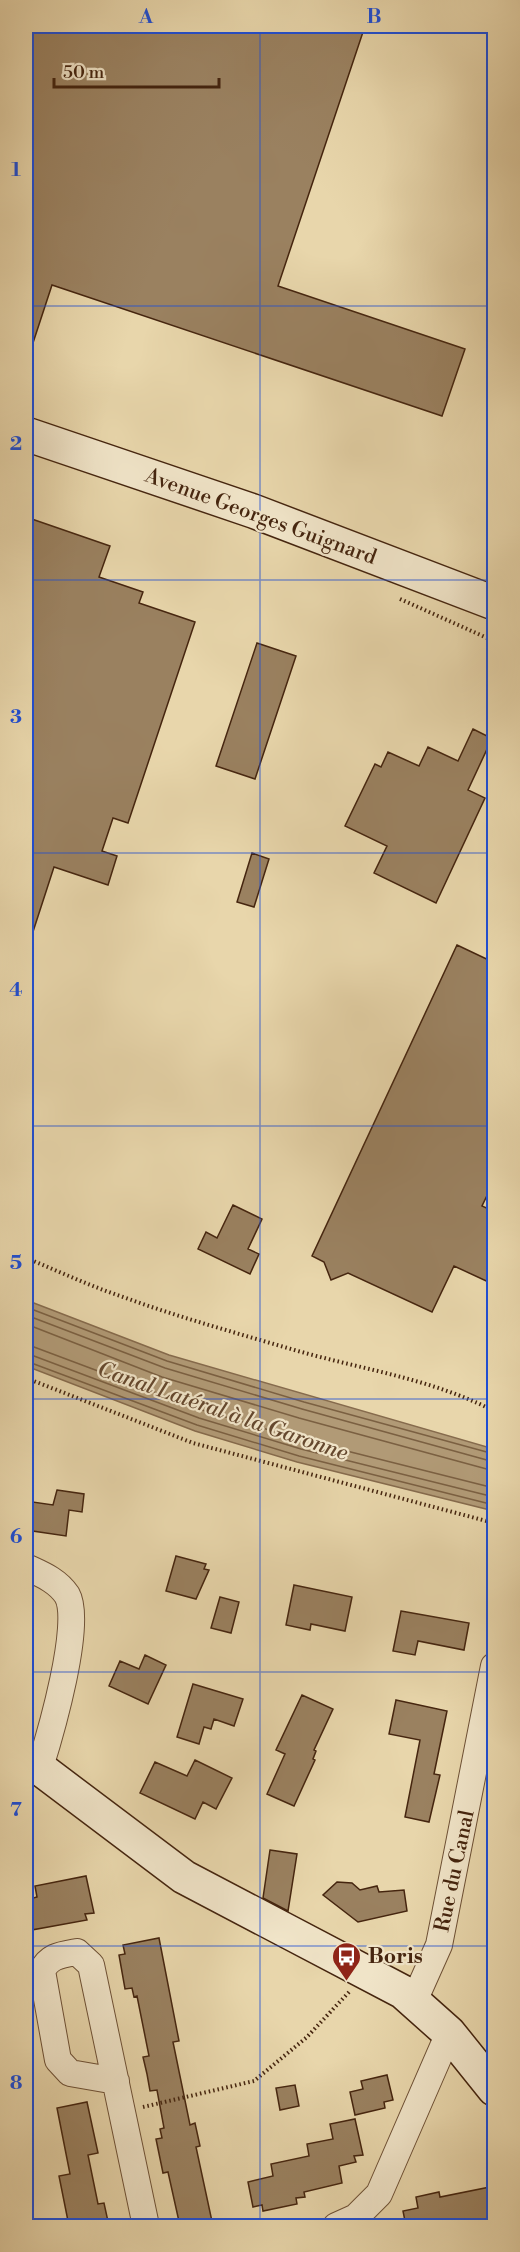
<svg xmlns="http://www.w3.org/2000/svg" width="520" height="2252" viewBox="0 0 520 2252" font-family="'Libre Bodoni',serif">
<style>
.water{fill:#b19a76;stroke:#866b4d;stroke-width:1.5}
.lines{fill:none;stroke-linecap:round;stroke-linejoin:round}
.shore{stroke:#7b6042;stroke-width:1.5}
.building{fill:#9a8160;stroke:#45250f;stroke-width:1.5}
.street-casing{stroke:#6e5136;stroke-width:28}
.secondary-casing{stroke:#45250f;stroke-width:36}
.path{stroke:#45250f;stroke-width:4;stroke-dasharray:1.5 3;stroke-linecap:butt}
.street{stroke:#f0e4c8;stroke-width:26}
.secondary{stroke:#f0e4c8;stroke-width:33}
.grid{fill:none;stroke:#1d4ed8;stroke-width:1.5;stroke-opacity:0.55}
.labels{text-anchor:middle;stroke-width:4.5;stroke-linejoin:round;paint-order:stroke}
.street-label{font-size:21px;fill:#45250f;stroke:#f0e4c8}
.poi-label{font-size:21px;font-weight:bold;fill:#45250f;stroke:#f0e4c8;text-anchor:start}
.water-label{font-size:22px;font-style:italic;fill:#65482e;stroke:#f0e4c8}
.neatline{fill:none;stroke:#1d4ed8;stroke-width:2}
.grid-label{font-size:20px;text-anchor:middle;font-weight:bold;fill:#1d4ed8}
</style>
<rect width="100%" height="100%" fill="#e8d6ab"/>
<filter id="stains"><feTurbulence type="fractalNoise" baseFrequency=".00333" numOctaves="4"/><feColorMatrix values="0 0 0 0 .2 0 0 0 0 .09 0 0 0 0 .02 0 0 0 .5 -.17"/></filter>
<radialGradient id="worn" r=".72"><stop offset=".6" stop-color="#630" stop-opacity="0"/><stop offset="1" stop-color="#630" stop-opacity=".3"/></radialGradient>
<path class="water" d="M26,1300L169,1355L494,1449V1511L297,1462L195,1431L26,1366Z"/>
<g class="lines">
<path class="shore" d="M26,1307L167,1361L304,1402L494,1454
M26,1315L165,1368L302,1409L494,1462
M26,1324L162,1377L299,1418L494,1471
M26,1344L202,1410L303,1440L494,1488
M26,1353L199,1418L301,1449L494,1497
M26,1361L197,1425L299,1456L494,1505"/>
</g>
<path class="building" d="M26,26H365L278,286L465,349L442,416L52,285L29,355L26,354Z
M26,517L110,546L99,577L143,592L139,603L195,622L128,823L113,818L102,851L117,856L108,885L54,867L29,944L26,943Z
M257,643L296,656L255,779L216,766Z
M473,729L487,736L488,747L468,790L485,798L436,903L374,873L387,846L345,826L375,764L381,767L388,752L419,766L428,747L458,761Z
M252,853L269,859L254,907L237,902Z
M457,945L495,963V1179L482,1206L495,1212V1285L454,1266L432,1312L348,1273L331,1280L324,1262L312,1256Z
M233,1205L262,1219L248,1249L259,1254L250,1274L198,1249L206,1232L217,1238Z
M57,1490L84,1494L82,1512L69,1510L66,1536L26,1530V1501L53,1505Z
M176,1556L206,1564L204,1569L209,1570L196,1599L166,1591Z
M294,1585L352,1597L345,1631L311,1624L310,1630L286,1625Z
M220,1597L239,1602L231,1633L211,1628Z
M401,1611L469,1623L464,1650L418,1641L415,1655L393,1651Z
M145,1655L166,1665L148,1704L109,1686L120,1661L139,1669Z
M193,1684L243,1699L234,1726L214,1719L211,1729L204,1727L199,1744L177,1737Z
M302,1695L333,1709L314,1750L316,1751L313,1759L315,1760L294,1806L267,1794L285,1754L276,1750Z
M396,1700L447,1711L434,1774L440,1775L429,1822L405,1817L420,1740L389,1734Z
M195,1760L232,1778L216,1809L203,1802L195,1819L140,1793L155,1762L187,1776Z
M270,1850L297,1854L288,1911L263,1898Z
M86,1876L94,1913L85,1914L87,1920L26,1931V1900L37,1897L35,1886Z
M337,1882L352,1883L360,1890L377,1886L379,1892L404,1890L407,1911L358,1922L323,1895Z
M159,1938L179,2041L173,2042L190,2125L195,2123L200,2146L196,2147L213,2226H180L168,2172L163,2173L156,2139L162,2138L160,2129L164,2128L157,2090L150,2091L147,2074L143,2057L149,2056L137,1996L134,1997L132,1988L125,1989L119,1955L125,1954L123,1945Z
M387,2075L393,2100L384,2102L385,2108L355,2115L350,2092L363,2089L361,2081Z
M295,2085L299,2106L280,2110L276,2088Z
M87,2102L98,2153L88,2155L98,2204L104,2203L109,2226H69L59,2176L70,2174L57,2108Z
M355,2119L363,2155L354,2156L356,2162L339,2166L342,2183L304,2192L305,2197L296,2198L297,2204L263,2211L262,2205L253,2207L248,2182L273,2176L271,2164L309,2156L307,2144L333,2139L330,2124Z
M495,2186V2219L454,2226H406L403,2211L418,2208L416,2197L439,2192L440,2197Z"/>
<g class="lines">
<defs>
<path id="street" d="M26,1567C41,1574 57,1580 67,1595C83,1623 50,1735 40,1767
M414,2001L439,1945L494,1666
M116,2081L70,2073L58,2060L42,1971C49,1956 60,1955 77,1952L91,1965L146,2226
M336,2226L356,2217L379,2194L449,2033"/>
<path id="secondary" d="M26,434L253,511L494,603
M26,1758L184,1877L403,1992L449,2033L494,2089"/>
</defs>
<use href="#street" class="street-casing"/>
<use href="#secondary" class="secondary-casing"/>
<path class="path" d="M400,599L494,641
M26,1258C58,1271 90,1286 123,1297C181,1318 240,1334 298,1351C365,1370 432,1379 494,1411
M26,1378L193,1443L494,1523
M143,2107L254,2081L307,2037L349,1992"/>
<use href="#street" class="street"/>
<use href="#secondary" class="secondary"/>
</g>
<path class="grid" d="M260,26V2226M26,306H494M26,580H494M26,853H494M26,1126H494M26,1399H494M26,1672H494M26,1946H494"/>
<defs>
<symbol id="bus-pin" viewBox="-11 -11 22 30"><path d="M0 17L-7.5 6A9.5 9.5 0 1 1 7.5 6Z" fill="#8f2418" stroke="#f0e4c8"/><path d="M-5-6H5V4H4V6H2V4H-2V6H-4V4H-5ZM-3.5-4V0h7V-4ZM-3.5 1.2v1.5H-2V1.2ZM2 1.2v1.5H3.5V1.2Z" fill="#fff"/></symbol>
</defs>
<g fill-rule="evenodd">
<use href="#bus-pin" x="330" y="1940" width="33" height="45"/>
</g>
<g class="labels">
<g class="street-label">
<text transform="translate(261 516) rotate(20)" y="7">Avenue Georges Guignard</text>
<text transform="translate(454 1871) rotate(-78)" y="7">Rue du Canal</text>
</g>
<g class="poi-label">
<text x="368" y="1963">Boris</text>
</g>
<g class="water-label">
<text transform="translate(223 1410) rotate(19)" y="8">Canal Latéral à la Garonne</text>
</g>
</g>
<rect width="520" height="2252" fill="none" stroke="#e8d6ab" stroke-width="66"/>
<path d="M54 78v9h165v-9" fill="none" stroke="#45250f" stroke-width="3"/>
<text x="63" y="78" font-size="18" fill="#45250f" stroke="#f0e4c8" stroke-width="4.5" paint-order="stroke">50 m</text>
<rect x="33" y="33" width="454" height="2186" class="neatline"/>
<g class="grid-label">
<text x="146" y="23">A</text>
<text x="374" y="23">B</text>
<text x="16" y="176">1</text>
<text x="16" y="450">2</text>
<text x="16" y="723">3</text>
<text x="16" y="996">4</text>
<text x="16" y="1269">5</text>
<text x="16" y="1543">6</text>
<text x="16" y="1816">7</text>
<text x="16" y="2089">8</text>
</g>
<rect width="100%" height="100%" filter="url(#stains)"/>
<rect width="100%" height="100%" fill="url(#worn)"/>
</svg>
